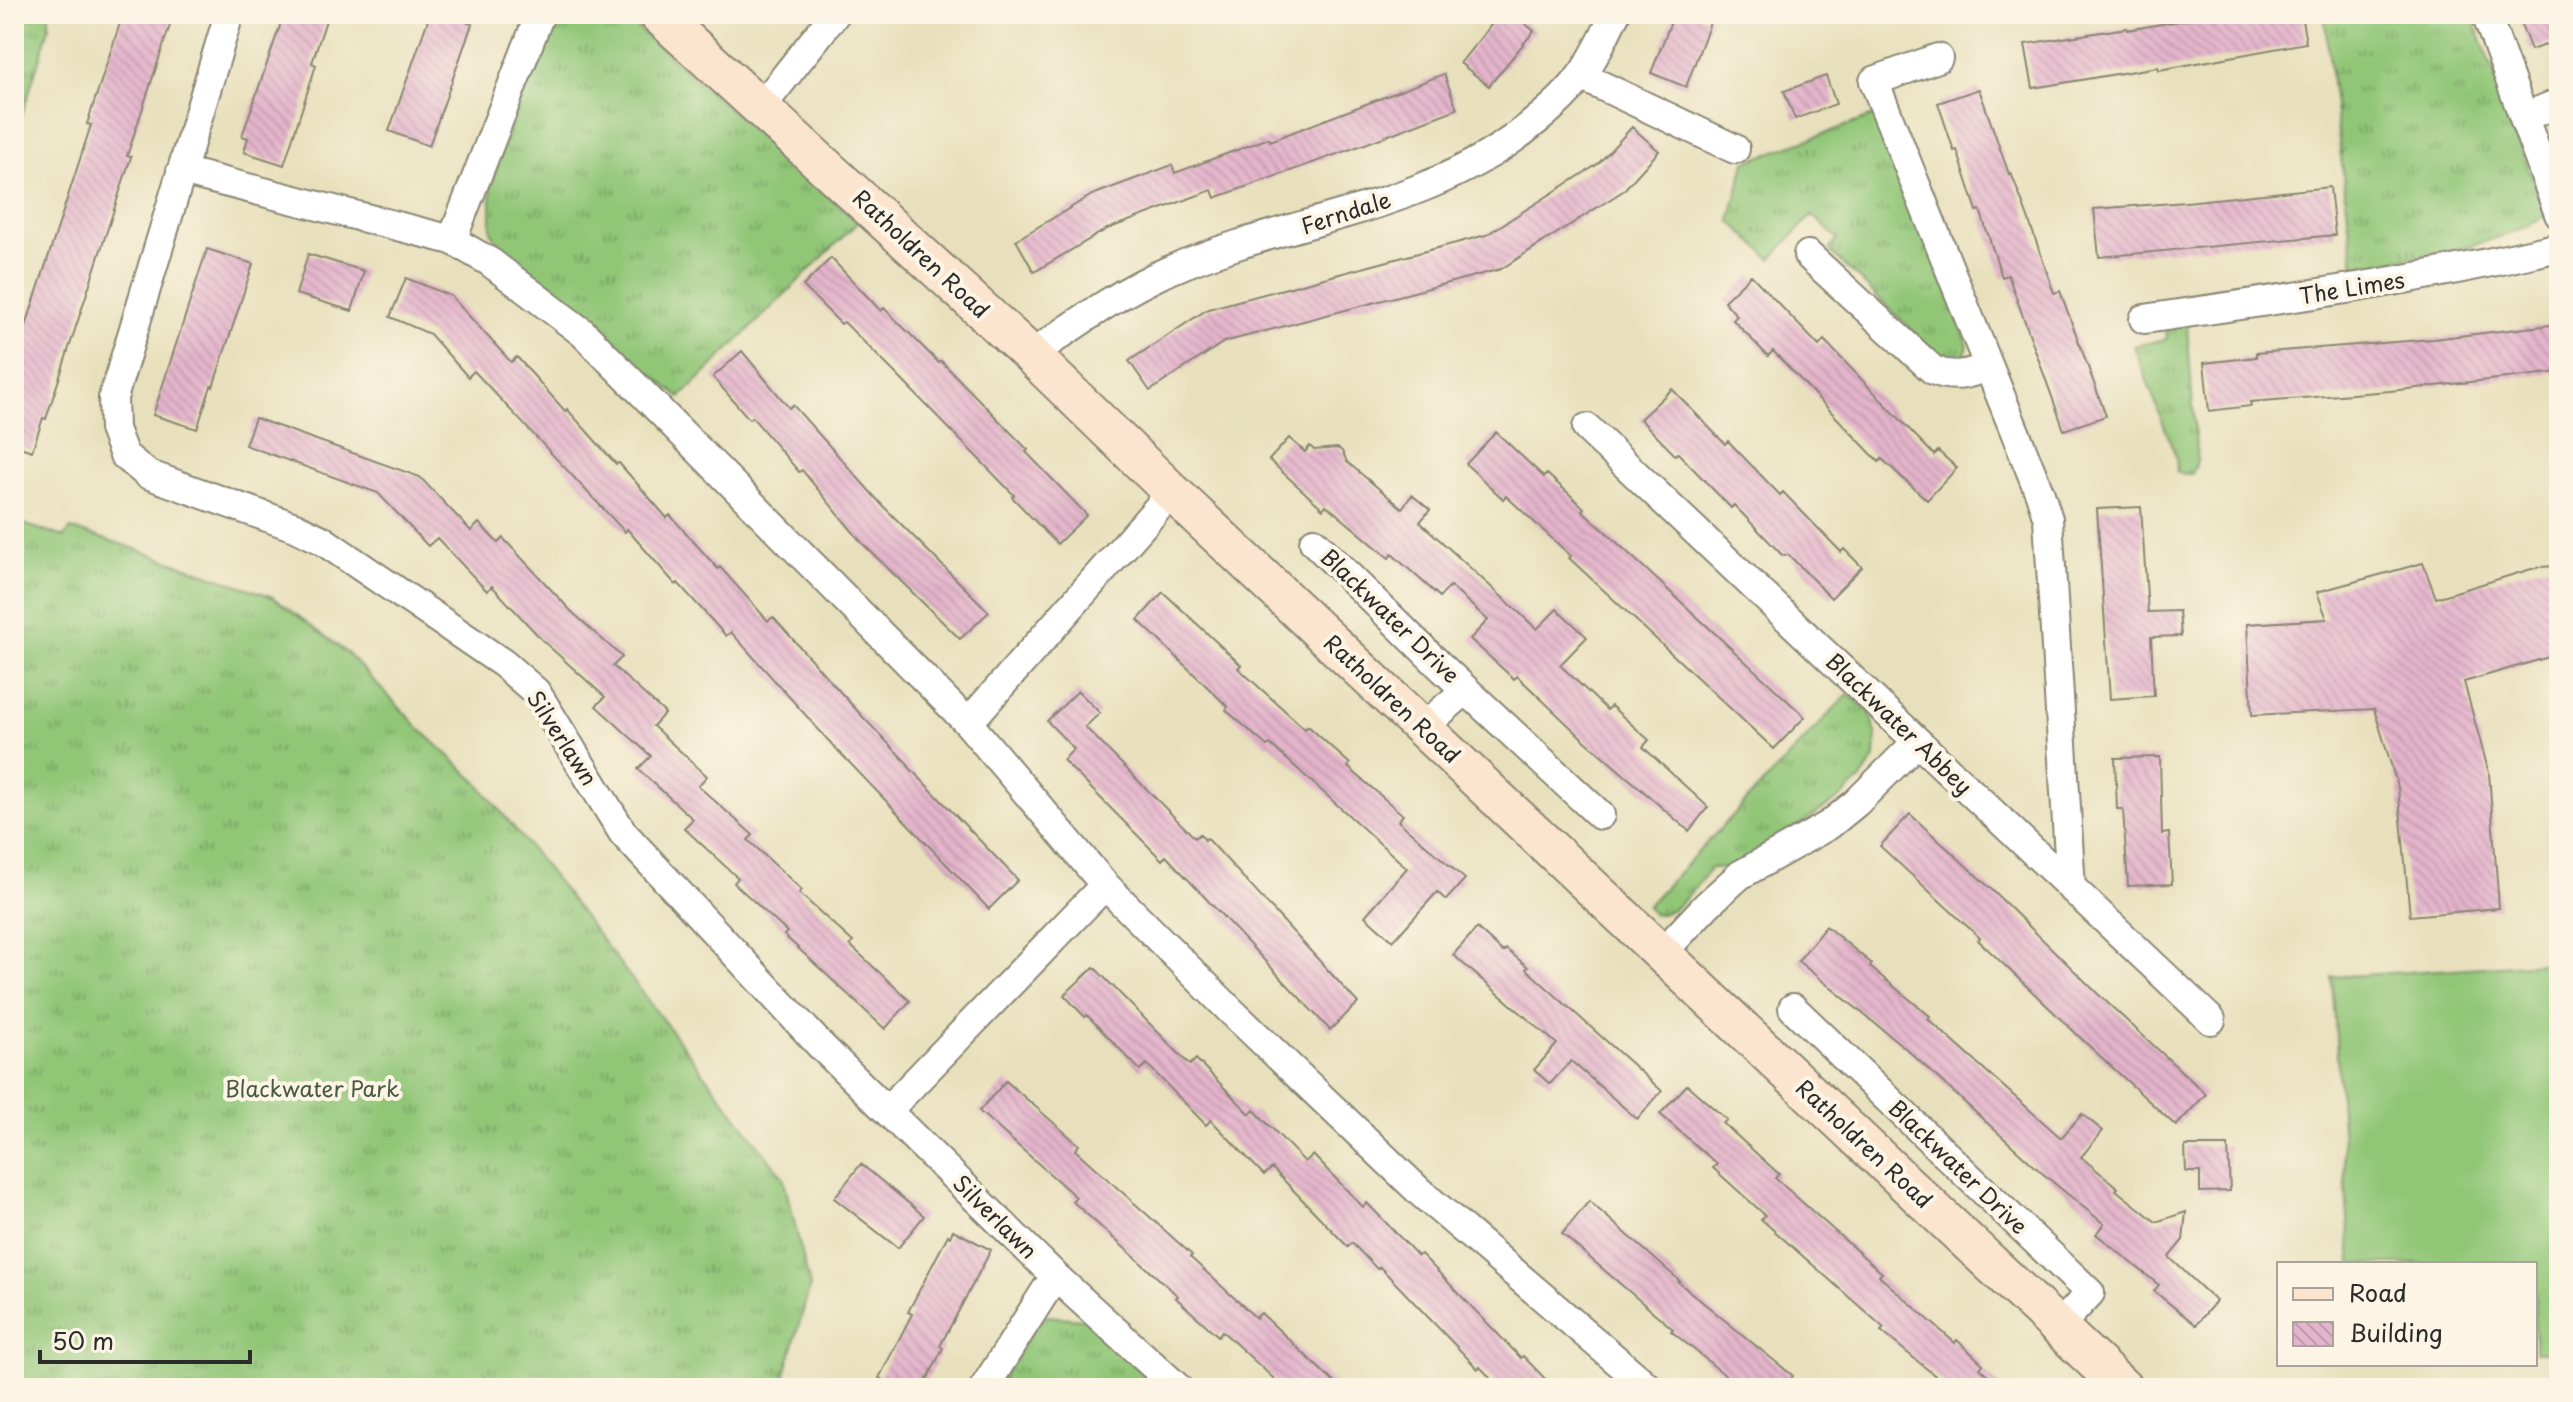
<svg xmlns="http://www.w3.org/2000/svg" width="2573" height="1402" viewBox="0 0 2573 1402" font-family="'Playpen Sans',sans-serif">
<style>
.grass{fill:url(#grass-tufts);stroke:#5e7851;stroke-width:2}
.garden{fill:#91c677;stroke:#5e7851;stroke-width:2}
.building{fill:url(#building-back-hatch)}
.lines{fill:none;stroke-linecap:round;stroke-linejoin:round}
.street-casing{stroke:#8a8674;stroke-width:32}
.secondary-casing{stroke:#8a8674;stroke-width:42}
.street{stroke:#fff;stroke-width:28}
.secondary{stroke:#fce5cf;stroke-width:38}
.labels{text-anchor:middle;stroke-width:8;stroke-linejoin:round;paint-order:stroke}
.street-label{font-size:22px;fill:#2b2b2b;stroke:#fcf5e5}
.park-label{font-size:22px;fill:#4a5a42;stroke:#fcf5e5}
</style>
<defs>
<pattern id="grass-tufts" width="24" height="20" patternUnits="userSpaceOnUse" patternTransform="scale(2)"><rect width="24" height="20" fill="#91c677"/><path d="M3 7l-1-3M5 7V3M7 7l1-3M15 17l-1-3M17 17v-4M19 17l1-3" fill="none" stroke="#77a162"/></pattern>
<pattern id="building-back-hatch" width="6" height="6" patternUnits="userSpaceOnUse" patternTransform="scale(2)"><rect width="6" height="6" fill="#e3b4cb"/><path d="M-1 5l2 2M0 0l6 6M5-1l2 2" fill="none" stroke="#c39bae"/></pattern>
</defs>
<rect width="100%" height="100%" fill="#fcf5e5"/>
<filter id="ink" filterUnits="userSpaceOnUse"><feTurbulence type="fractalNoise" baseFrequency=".0125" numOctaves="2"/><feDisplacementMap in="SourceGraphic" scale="16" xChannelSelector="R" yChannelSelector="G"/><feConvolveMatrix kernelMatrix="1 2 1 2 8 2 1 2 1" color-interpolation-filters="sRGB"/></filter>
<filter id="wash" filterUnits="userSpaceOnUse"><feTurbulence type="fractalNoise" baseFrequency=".006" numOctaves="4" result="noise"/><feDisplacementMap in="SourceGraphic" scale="32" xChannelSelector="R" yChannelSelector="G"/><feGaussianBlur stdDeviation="1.8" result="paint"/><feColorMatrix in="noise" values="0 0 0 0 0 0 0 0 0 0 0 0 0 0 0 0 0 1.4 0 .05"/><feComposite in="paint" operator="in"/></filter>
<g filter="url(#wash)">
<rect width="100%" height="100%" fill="#e8e0bc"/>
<path class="grass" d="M14,14H49V28L14,140Z
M562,14H622L858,222L680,398L535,275L509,261L491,231V186L537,39L559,22Z
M2324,14H2472L2546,216C2488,250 2419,256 2354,266Z
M1878,112L1968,345L1963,359L1952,364L1940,358L1829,250L1838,239L1812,215L1771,259L1730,221L1745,162L1871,117Z
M2187,324L2197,462L2192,474L2177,473L2176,457L2134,346L2167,339L2166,327Z
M14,521L64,537L71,529L127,546L273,597L347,653L421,730L478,783L552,875L783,1177L810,1286L781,1388H14Z
M1848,694L1869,711L1876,734L1875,758L1860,780L1839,799L1734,867L1711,868C1696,885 1676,918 1652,914L1647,906Z
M1047,1316L1083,1319L1160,1388H996L1034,1327Z"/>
<path class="garden" d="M2559,962V1351L2535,1352V1264H2351L2332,977Z"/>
<g id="blocks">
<path class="building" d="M123,14H157L172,19L127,156L131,157L46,419L43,418L32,451L14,445V363L91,125L87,124Z
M284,14H328L312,63L316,65L284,165L244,152L248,138L242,136Z
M430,14H444L472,24L429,146L389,131Z
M1500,14H1513L1534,31L1489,86L1460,63Z
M1674,14H1696L1711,20L1686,87L1651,73Z
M2219,14H2301L2306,43L2159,70L2158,67L2033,88L2025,44L2127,28V30Z
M2517,14H2559V40L2531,50Z
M1444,74L1457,109L1365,144L1215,198L1212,190L1107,229L1034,272L1016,240L1092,195L1172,165L1175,173L1269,138L1270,141Z
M1826,76L1836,104L1795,119L1784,91Z
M1979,89L2009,174L2011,173L2027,215L2054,293L2060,291L2106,416L2064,430L2008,275L2002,277L1980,210L1977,211L1957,150L1954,151L1938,103Z
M1632,127L1659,151L1623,191L1501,269L1224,342L1150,391L1129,361L1208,309L1486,235L1598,164Z
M2330,187L2335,235L2099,257L2094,209L2186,202Z
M207,249L253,264L213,387L211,386L197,429L153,415Z
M308,254L364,271L352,311L296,294Z
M831,258L881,311L884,308L939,363L941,361L1028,450L1026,452L1087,515L1057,544L1012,497L1014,495L895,373L844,322L841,324L803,286Z
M1751,275L1819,346L1824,340L1934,455L1938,451L1957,468L1927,500L1882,459L1879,462L1773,351L1768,356L1733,320L1737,316L1724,301Z
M406,278L451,296L511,362L517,357L565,411L567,409L616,464L619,463L667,518L670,515L718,569L720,567L768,621L773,617L861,715L909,765L908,766L1018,880L989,909L827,739L731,632L726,636L678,583L676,585L627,529L625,532L474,371L468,377L430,334L390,317Z
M2559,324V372L2390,391L2250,402L2251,406L2209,411L2204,363L2256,357V353L2433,339Z
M742,351L789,408L793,405L882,505L989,612L960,639L862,543L802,470L799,472L752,417L749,419L713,377Z
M1672,389L1725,444L1728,441L1780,495L1783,492L1841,552L1844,549L1862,567L1831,598L1789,555H1782L1734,505L1731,508L1678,453L1675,455L1640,419Z
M255,418L420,477L471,531L479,523L498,543L503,538L571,611L622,657L613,666L665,713L653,726L707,776L698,786L753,835L748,840L802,890L799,893L853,942L850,945L910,1001L885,1029L784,935L787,932L734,883L738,878L684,828L693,819L638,769L651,756L596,706L605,697L543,641L492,586L487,591L437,538L428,546L378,493L245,445Z
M1496,432L1544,477L1547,474L1566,491L1584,508L1582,510L1805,717L1774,749L1569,558L1571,556L1506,496L1503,499L1466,464Z
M1289,438L1305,452L1310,446L1314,450L1337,448L1342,451L1347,462L1402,508L1412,495L1430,510L1420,522L1537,629L1557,609L1587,637L1560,665L1607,710L1611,706L1649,740L1643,747L1708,807L1689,831L1582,738L1517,676L1514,679L1470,639L1488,620L1450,586L1440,597L1392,554L1389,558L1326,505L1323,509L1269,460Z
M2141,507L2148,612L2179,611L2181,636L2151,637L2154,696L2110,699L2097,509Z
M2423,563L2436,598L2538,567L2559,566V654L2464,682L2489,773L2499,908L2410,916L2398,787L2374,709L2252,715L2247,624L2327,619L2317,592Z
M1163,592L1241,665L1238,668L1305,729L1308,726L1350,764L1348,767L1403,815L1398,821L1465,879L1446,900L1437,892L1393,941L1365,916L1407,868L1270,744L1267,746L1226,710L1228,707L1138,620Z
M1078,691L1100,713L1085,727L1195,838L1200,834L1205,840L1207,838L1358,1003L1330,1030L1166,856L1162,860L1063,760L1074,749L1047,721Z
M2160,757L2162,834L2169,833L2172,884L2128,886L2123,809H2117L2115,758Z
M1910,814L1988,886L2098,994L2206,1094L2176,1126L2086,1043L1978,940L1980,938L1880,846Z
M1826,926L1872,964L1870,967L1930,1016L1928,1019L2061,1138L2082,1114L2103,1131L2081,1157L2118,1188L2116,1190L2156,1222L2186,1212L2183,1240L2169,1257L2216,1301L2196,1325L2154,1291L2159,1285L2096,1234L2104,1224L2042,1173L1904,1047L1798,961Z
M1477,928L1503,952L1506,949L1528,967L1526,969L1662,1091L1637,1119L1571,1061L1550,1084L1534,1070L1557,1044L1453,955Z
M1094,967L1190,1065L1196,1059L1250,1114L1254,1110L1305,1162L1313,1155L1363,1207L1367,1203L1418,1256L1421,1254L1521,1358L1523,1356L1554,1388H1500L1480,1367L1478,1369L1380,1267L1377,1269L1352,1243L1348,1247L1272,1168L1264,1175L1211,1120L1206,1125L1147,1064L1140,1070L1087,1015L1085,1017L1064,995Z
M1006,1081L1079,1145L1075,1150L1171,1236L1192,1255L1190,1257L1256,1318L1261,1313L1340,1388H1284L1222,1331L1218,1336L1176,1298L1178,1296L1072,1201L1076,1197L979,1111Z
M1687,1085L1727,1120L1723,1123L1779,1174L1775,1178L1882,1273L1879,1276L1955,1343L1957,1340L1983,1364L1980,1368L2002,1388H1950L1881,1331L1884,1328L1761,1219L1765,1215L1713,1168L1717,1164L1660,1114Z
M2185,1146H2228L2230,1191L2200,1192V1172H2186Z
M861,1164L924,1216L898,1248L834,1198Z
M1589,1201L1680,1281L1678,1282L1793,1376L1783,1388H1741L1671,1331L1673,1329L1562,1234Z
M953,1230L991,1250L940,1346L943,1348L923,1388H898L879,1378L912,1314L908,1312L948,1235L950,1237Z"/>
</g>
</g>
<g filter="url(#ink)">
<use href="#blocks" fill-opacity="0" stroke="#8a8674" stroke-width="2"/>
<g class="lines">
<defs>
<path id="street" d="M229,14L113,398L114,429L124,455L147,474L295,527L322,540L504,664L536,692L623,833L820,1045L1055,1276L1178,1388
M2486,14L2559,214
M1938,58L1874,81L2040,494L2048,519L2071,888
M1581,76L1735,149
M761,107L835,14
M2524,117L2559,103
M181,171L452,240L490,262L583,333L968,723L1105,885L1231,1011L1420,1192L1649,1388
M452,240L540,14
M1808,255L1933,370C1953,379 1968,374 1989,367
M2144,319C2283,299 2422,280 2559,247
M1031,355C1076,324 1119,292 1170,270C1293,216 1431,211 1537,120C1553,107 1568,94 1580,77C1594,59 1605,35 1615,14
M1587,428L2211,1020
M1314,542L1437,663L1600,815
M968,723L1172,492
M1422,728L1466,690
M1662,953L1707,905L1740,875L1829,825L1856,803L1917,742
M1793,1008L2090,1293L2058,1327
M887,1111L1105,885
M984,1388L1055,1276"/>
<path id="secondary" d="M658,14L1031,355L1172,492L2123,1388"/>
</defs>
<use href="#street" class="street-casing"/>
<use href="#secondary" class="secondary-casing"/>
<use href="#street" class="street"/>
<use href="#secondary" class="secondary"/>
</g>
</g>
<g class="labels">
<g class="street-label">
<text transform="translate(1346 213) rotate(-18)" y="8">Ferndale</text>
<text transform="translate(921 254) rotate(43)" y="8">Ratholdren Road</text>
<text transform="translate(2352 288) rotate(-9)" y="8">The Limes</text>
<text transform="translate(1390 616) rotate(44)" y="8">Blackwater Drive</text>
<text transform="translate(1392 699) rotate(43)" y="8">Ratholdren Road</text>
<text transform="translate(1899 724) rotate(44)" y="8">Blackwater Abbey</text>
<text transform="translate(562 738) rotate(57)" y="8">Silverlawn</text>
<text transform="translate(1864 1144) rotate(43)" y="8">Ratholdren Road</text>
<text transform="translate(1958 1167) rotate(44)" y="8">Blackwater Drive</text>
<text transform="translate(995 1217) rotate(45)" y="8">Silverlawn</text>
</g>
<g class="park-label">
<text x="312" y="1097">Blackwater Park</text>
</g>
</g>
<rect width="2573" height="1402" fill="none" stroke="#fcf5e5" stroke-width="48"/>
<rect x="2277" y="1262" width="260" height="104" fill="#fcf5e5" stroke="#a8a49b" stroke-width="2"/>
<rect x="2293" y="1288" width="40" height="12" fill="#fce5cf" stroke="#a8a49b" stroke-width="2"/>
<text x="2349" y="1302" font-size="24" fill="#2b2b2b">Road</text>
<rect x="2293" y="1322" width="40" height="24" fill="url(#building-back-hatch)" stroke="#a8a49b" stroke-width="2"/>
<text x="2349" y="1342" font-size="24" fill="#2b2b2b">Building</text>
<path d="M40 1350v12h210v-12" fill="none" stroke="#2b2b2b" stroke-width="4"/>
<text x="52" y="1350" font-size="24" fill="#2b2b2b" stroke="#fcf5e5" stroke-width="6" paint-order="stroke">50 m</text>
</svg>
